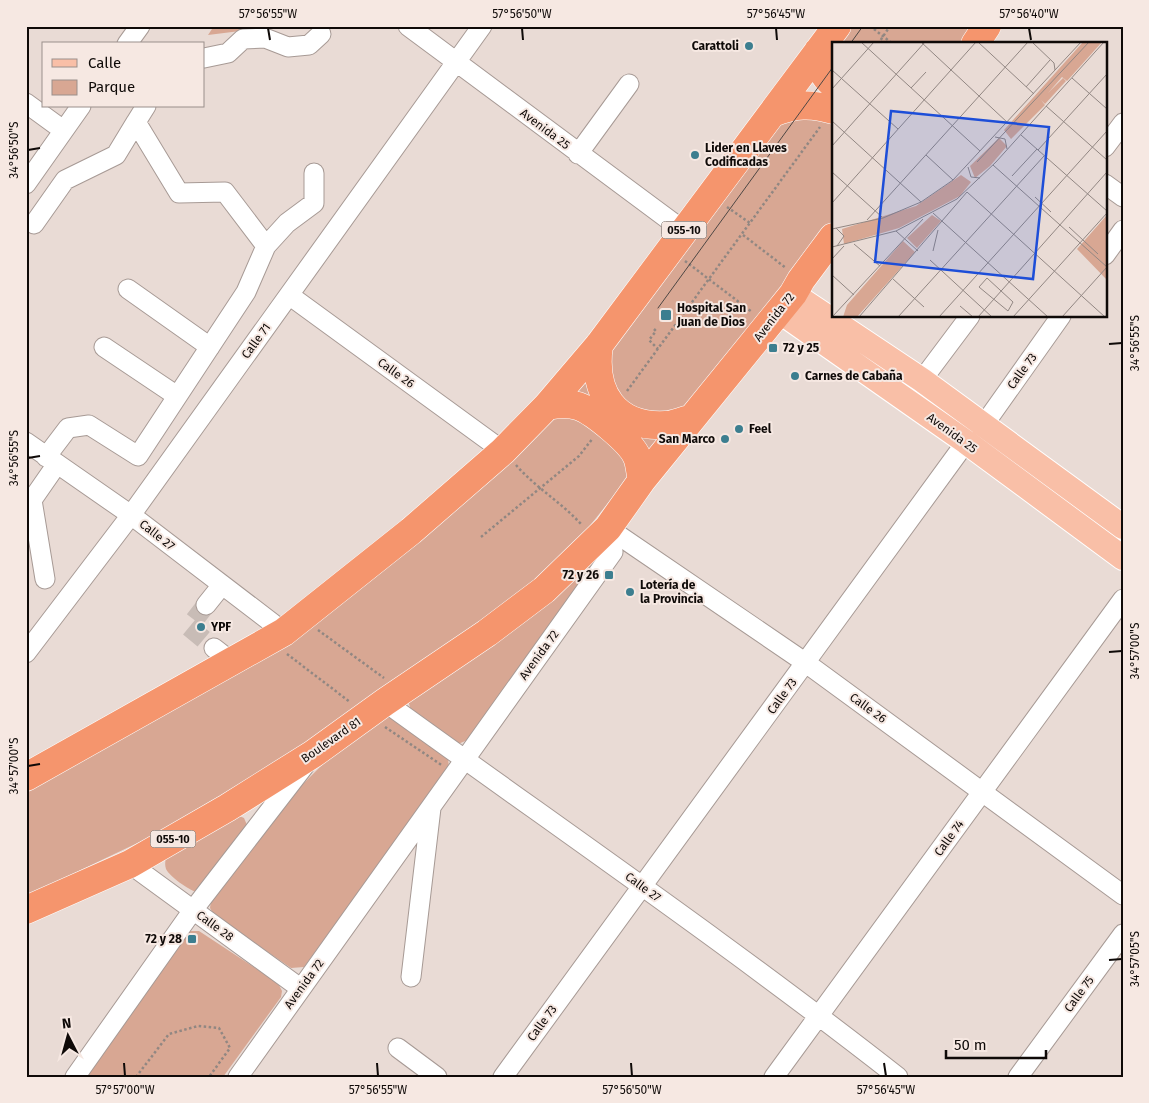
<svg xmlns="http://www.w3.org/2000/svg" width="1149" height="1103" viewBox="0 0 1149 1103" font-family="'Fira Sans',sans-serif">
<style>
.green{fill:#d8a793}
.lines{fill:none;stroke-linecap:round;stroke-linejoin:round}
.minor-tunnel{stroke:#c8bcb6;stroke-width:19;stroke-dasharray:19 9;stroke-linecap:butt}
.minor-casing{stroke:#a79a95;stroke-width:21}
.major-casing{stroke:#fff;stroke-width:26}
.highway-casing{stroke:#fff;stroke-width:29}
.path{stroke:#918782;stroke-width:2.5;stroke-dasharray:2.5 2.5;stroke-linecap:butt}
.minor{stroke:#fff;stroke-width:19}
.major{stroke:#f9bfa7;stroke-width:24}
.highway{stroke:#f5956d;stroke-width:28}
.tram{stroke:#4e4744;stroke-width:1}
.ticks{fill:none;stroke:#0f0a08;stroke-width:2}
.poi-dot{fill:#3c7e8f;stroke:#f6e8e2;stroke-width:2}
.labels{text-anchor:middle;stroke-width:4;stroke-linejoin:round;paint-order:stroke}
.shield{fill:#f6e8e2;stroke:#544d49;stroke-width:1}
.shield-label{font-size:11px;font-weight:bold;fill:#0f0a08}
.poi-label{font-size:12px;font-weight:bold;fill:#0f0a08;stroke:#f6e8e2;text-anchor:start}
.street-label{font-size:12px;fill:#0f0a08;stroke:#f6e8e2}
.inset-road{fill:none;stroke:#928783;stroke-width:1}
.view{fill:#1d4ed8;fill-opacity:0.15;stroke:#1d4ed8;stroke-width:2.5}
.inset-edge{fill:none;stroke:#0f0a08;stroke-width:2.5}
.neatline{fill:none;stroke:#0f0a08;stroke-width:2}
.ticks-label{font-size:12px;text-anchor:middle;fill:#0f0a08}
</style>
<rect width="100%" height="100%" fill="#e9dbd5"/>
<path class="green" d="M214,26H279L208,35Z
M847,26H974L961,44H834Z
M787,118H833V221L756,326L693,403L676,415L640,416L608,387L614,338L774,127Z
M587,370L667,434L647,458L567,396Z
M572,409L632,455L634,470L562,561L521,597L302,747L148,838L26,896V788L53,775L254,665L305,630L553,410Z
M607,548L470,739L458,744L411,711L408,700Z
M384,717H392L448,758L449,768L304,967L291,968L214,915L210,908L211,901L298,789L325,762Z
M237,815L244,818L247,825L196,892C188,889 170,877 166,869C164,863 166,857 168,852Z
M190,931H199L278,983L282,991L281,997L223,1077H85Z"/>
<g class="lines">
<path class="minor-tunnel" d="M206,605L189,627L214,648"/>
<defs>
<path id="minor" d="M408,26L684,231
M127,44L140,26
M204,58L228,53L243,39L265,38L288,47L309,45L321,34
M26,103L63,130
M1105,147L1123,123
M578,154L629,84
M26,184L81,106
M1105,184L1123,197
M34,224L65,180L116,155L136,122
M266,246L287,223L314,203V173
M1105,255L1123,230
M128,289L210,347
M289,295L503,451
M104,347L177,396
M922,380L970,316
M26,442L131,515L284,632
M46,457L68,428L89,425L138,456L246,292L266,246L225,192L179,193L136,122L146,106
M608,528L806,663L1123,895
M45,579L32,500L57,464
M206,605L222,585
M214,648L232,662
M26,653L131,515L482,26
M385,702C556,826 731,946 898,1077
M130,864L300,988
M411,977L431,808
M398,1048L437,1077
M75,1077L193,910L305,765
M238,1077L613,552L608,528
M503,1077L966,442L983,426L1061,316
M774,1077L1123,599
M1018,1077L1123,934"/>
<path id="major" d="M793,294L922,380L1123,527
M779,311L966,442L1123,558"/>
<path id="highway" d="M975,44L987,26
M818,51C820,65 821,75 833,84
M773,113C794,104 811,103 833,110
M599,345C592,393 615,428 666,425C674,425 683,421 692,418
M547,406C558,404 567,403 578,406C593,411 631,442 637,457C640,464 640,473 642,480
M26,777L284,632L411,531L503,451L547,406L599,345L837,26
M26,910L130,864L227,808L313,754L385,702L487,633L544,590L608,528L642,480L793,294L801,280L833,237"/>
</defs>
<use href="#minor" class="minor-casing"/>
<use href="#major" class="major-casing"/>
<use href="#highway" class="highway-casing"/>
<path class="path" d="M870,26L893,44
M878,44L890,26
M727,207L750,223
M743,235L786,268
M685,261L752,312
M654,329L656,331L649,340L658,349
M627,391L820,127
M516,465C536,488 561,502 582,525
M481,537L579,456L593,438
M318,630L384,678
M287,654L350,702
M385,727L443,766
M136,1077L169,1034L198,1026L219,1028L230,1048L209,1077"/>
<use href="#minor" class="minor"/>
<use href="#major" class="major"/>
<use href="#highway" class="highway"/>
<path class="tram" d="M850,44L863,26
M658,308L833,67"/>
</g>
<path class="ticks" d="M268,28L270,40M522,28L523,40M776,28L777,40M1029,28L1031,40M28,150L40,148M1109,344L1122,343M28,458L40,456M1109,652L1122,651M28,766L40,764M1109,960L1122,959M124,1063L125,1076M377,1063L378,1076M631,1063L632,1076M884,1063L886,1076"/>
<g class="poi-dot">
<circle cx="749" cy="46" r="5"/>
<circle cx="695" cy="155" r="5"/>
<rect x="660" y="309" width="12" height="12" rx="2.5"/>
<rect x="768" y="343" width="10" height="10" rx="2.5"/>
<circle cx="795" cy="376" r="5"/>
<circle cx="739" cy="429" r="5"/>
<circle cx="725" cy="439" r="5"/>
<rect x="604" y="570" width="10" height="10" rx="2.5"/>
<circle cx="630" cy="592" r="5"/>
<circle cx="201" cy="627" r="5"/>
<rect x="187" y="934" width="10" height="10" rx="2.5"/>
</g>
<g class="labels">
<g class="shield">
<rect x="661.5" y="221.5" width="45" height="17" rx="4"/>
<rect x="150.5" y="830.5" width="45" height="17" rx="4"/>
</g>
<g class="shield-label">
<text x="684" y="234">055-10</text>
<text x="173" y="843">055-10</text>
</g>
<g class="poi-label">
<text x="739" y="50" text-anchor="end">Carattoli</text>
<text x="705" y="152">Lider en Llaves<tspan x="705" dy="14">Codificadas</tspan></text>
<text x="677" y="312">Hospital San<tspan x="677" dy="14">Juan de Dios</tspan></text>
<text x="783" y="352">72 y 25</text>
<text x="805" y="380">Carnes de Cabaña</text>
<text x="749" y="433">Feel</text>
<text x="715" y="443" text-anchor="end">San Marco</text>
<text x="599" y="579" text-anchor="end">72 y 26</text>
<text x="640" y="589">Lotería de<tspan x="640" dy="14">la Provincia</tspan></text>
<text x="211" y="631">YPF</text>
<text x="182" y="943" text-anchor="end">72 y 28</text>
</g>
<g class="street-label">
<text transform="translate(545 129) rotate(37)" y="4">Avenida 25</text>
<text transform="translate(774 317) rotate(-52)" y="4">Avenida 72</text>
<text transform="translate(256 341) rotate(-54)" y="4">Calle 71</text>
<text transform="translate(1022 371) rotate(-54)" y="4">Calle 73</text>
<text transform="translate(396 373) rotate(36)" y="4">Calle 26</text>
<text transform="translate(952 433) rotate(36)" y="4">Avenida 25</text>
<text transform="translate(157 535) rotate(38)" y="4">Calle 27</text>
<text transform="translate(539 655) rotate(-54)" y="4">Avenida 72</text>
<text transform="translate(782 696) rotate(-54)" y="4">Calle 73</text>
<text transform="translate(868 708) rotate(36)" y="4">Calle 26</text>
<text transform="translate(331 740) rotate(-35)" y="4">Boulevard 81</text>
<text transform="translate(949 838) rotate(-54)" y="4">Calle 74</text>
<text transform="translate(643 887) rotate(36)" y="4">Calle 27</text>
<text transform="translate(215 926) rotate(36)" y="4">Calle 28</text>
<text transform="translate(304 984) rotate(-54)" y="4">Avenida 72</text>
<text transform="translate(1079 994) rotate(-54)" y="4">Calle 75</text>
<text transform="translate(542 1023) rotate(-54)" y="4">Calle 73</text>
</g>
</g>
<g transform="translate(832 42)">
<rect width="275" height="275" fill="#e9dbd5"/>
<path d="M251,0H270L235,39L230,35L216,51L231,36L234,39L213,62L209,58L213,63L179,97L172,88ZM167,96L175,104L158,124L143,136L138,124ZM129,133L139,140L128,154L67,186L12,202L10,187L84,164ZM100,173L109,179L85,206L75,196ZM275,173V238L245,207ZM71,199L83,210L25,275H11L15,263Z" fill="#d8a793"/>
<path class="inset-road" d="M29,0L148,109M89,0L176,81M146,0L202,52M200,0L222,21L223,28M0,28L66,87M240,36L275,67M194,45L218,18M79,46L94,30M0,47L42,0M214,64L275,118M0,79L89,160M189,93L275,169M163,95L173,97L175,107M0,104L93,0M206,108L275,32M94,113L121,138M145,120L257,0M161,123L275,225M136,125L139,135L148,136M0,130L50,175M180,134L205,107M203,155L219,170M0,161L144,0M101,171L216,275M35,178L196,0M237,185L266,212M4,186L12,194L5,204M0,187L51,176L89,160L121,138L249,0M64,189L86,209M22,202L48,224M0,205L64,189L125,157L164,120L272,0M101,209L106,188M0,217L12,204M98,218L160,275M0,233L22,253M155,236L181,260L176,269L147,245ZM61,237L92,265M128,264L141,275M1,274L91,177M27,275L135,150L273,275M66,275L212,114M107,275L275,89M146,275L275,130M181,275L275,171M230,275L275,225"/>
<path class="view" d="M59,69L217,85L201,237L43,220Z"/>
<rect width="275" height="275" class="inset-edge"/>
</g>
<rect width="1149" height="1103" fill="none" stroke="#f6e8e2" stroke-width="55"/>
<rect x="42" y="42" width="162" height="65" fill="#f6e8e2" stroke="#9a8f8b"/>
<rect x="52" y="59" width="25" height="8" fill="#f9bfa7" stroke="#9a8f8b"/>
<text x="88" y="68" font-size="15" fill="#0f0a08">Calle</text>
<rect x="52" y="80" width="25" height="15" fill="#d8a793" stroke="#9a8f8b"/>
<text x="88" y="92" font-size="15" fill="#0f0a08">Parque</text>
<g transform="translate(68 1036) rotate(354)" stroke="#f6e8e2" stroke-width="4" paint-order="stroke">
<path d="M0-4L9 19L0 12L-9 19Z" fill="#0f0a08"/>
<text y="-8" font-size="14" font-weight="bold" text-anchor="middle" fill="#0f0a08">N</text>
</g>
<path d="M946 1050v8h100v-8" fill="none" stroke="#0f0a08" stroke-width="2.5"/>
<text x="954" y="1050" font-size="15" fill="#0f0a08" stroke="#f6e8e2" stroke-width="4" paint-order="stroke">50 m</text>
<rect x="28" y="28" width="1094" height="1048" class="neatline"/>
<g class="ticks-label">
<text x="268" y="18">57°56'55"W</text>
<text x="522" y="18">57°56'50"W</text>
<text x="776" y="18">57°56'45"W</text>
<text x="1029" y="18">57°56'40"W</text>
<text transform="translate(14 150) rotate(-90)" y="4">34°56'50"S</text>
<text transform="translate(1135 343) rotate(-90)" y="4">34°56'55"S</text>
<text transform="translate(14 458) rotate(-90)" y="4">34°56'55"S</text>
<text transform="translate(1135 651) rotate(-90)" y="4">34°57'00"S</text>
<text transform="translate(14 766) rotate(-90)" y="4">34°57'00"S</text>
<text transform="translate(1135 959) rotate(-90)" y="4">34°57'05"S</text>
<text x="125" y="1094">57°57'00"W</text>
<text x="378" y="1094">57°56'55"W</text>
<text x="632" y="1094">57°56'50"W</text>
<text x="886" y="1094">57°56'45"W</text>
</g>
</svg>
